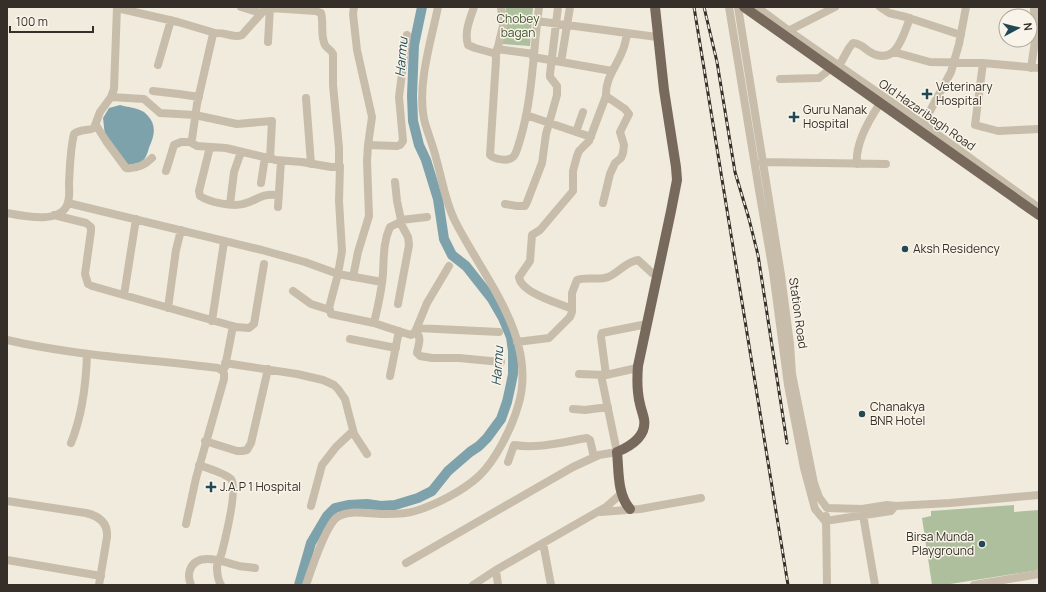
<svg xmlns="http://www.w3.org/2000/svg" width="1046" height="592" viewBox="0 0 1046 592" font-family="Manrope,sans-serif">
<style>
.green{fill:#aebf9e}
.water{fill:#7ea2ac}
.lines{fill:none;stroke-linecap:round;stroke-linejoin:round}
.river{stroke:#7ea2ac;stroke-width:10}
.minor{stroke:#c8bdaa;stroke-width:8}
.major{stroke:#77695b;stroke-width:10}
.rail-casing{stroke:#362f29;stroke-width:3}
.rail{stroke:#f9f4e9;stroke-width:1.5;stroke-dasharray:4.5;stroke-linecap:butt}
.poi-dot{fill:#214855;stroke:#f9f4e9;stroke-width:1.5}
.labels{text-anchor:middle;stroke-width:3;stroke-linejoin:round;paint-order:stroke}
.park-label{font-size:12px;fill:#3f532e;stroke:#f9f4e9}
.poi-label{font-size:12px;fill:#362f29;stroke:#f9f4e9;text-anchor:start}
.street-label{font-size:12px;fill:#362f29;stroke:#f9f4e9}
.water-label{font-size:13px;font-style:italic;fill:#214855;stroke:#f9f4e9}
</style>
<rect width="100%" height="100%" fill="#f1ebdd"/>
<path class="green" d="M506,7H533L530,46L501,44Z
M1014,505V512L1039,510V570L944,585H932L922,518L931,516V511Z"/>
<path class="water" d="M120,105C127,107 138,108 144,112C155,121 156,131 151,143C147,151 149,154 142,162L125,166L105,136L103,118L109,108Z"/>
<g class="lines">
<path class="river" d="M299,585L311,543L327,516L335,508L348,505L367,504L381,506L395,505L418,498L432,491L448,471L470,452L479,446L487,438L501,419L507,402L511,384L513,374V351L511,337L503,318L492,299L466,266L452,255L444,239L438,199L426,160L419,145L413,121L412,96L414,45L422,7"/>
<path class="minor" d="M241,7L261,13
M474,7C470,19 464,32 468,45L475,48L493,53L496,55V60L490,155C494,159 508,162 513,157C517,153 518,145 520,140C533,97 533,51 539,7
M729,7L759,190L773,272L788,385L804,468L815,509L825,521L891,511L895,506
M738,7L781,275L790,344L792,374L814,483L819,497L827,508L862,509L875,585
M757,7L792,33L926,126L1039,208
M880,7L889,13L906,17L961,35
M117,8L178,22L215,33
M537,21L657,37
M788,31L835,7
M268,42L270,7
M497,49L534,54
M894,52L930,62L983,63L1039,68
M496,55L503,26L501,7
M533,57L612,71
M561,62L570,7
M983,63L975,125L998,131L1039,129
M158,65L171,20
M839,66L849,48L853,43C860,43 864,48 870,52C896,67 903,36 910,18
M1031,68L1035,41L1034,7
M780,79L819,78L829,70
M153,91L179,94L199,97
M111,97L144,99L160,113L195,115L237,124L272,121L270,159
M306,98L311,164
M526,115L591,137
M923,124L951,72L959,44L966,7
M96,125L106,141L126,168C136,169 145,165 152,158
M576,132L583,112
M190,142L197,146L226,148L276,160L302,162L331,167H339V148L333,85V54C331,49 327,49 325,45C320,35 324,23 321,13L316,11L270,8
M368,145L397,146L400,145L403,141L399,97L407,35
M210,147L199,191L200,196C209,202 232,207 243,204C258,201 258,193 278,195
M762,162L886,164
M857,164C855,145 869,120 879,105
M340,166L339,201L342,251L338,274L329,308L331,314L374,323L389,328L411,335L415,332L427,303L449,266
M166,171L174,145L181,142H190L192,139L197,104L213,34C222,30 232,39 242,35L267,7
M261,183L265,157
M68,203L262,250L305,262L338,274L382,282
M603,203L610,174L615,163L621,158L623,153L624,145L620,132L629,114L625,109L606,96C605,79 616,67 622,52C625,46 626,39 627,33
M230,204L234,172L241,152
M505,204L517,206H525L527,202L542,163L546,134L557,95V86L550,77V74L558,7
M278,207L281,161
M7,213C23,216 63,225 68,202C70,196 69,189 69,183C70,167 70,150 74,134C79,129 88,131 94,128L100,112L111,97L114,89L117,7
M54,215L86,223L91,227V231L85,274L88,284L92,286L236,327L249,328L254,324L264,264
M401,220L427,217
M353,277L358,252L369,216L367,161L368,145L372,117L357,50L353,14L354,7
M293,291L311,304L330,310
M124,295L136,219
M398,304L409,245L408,237L400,222
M168,308L176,250L181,230
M572,309C558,303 521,293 519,277L530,261L532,235L540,230L573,191V171L577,156L579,151L589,141L606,96
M212,321L224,242
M374,323C378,306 382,290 383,273C384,258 383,242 390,227L400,222L401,220L397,201L395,182
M417,328L499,332
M415,332C423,337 418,345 417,353L420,356L432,358H459L501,362
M350,339L396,348
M7,340C76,356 147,359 218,368L223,371L224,374V379L196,478L186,524
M517,342L549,338L570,317L572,312V293L577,280C587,276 598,281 608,277C618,273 627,261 638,260L652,273L658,274
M225,363L297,374L323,380L334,385L338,389L345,399L354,434L367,454
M225,367L233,326
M579,374L606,375L601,337L602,333L647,324
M606,375L637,368
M390,376L399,331
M573,409L585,410L608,407
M205,441L237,451H242L247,450L251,443L268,369
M71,443C82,416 86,384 87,355
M508,462L514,445C538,449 563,442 587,438L590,440L594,457
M199,465C207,468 225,473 231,479C238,488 225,540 222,552C221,557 217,562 217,567C217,573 218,580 221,585
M7,501L86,513C99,516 108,523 107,537L99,585
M311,506L322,465L336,447L353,431
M862,509L887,505L895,506L950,503L1039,495
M601,512L640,509L701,498
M826,516L827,585
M543,543L551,585
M7,560L101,576
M406,563L573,467L599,455L617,452L601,375
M496,570L498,585
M191,585C189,580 188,575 190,570C197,550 226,563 239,566C244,567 249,567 255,568
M306,585C311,570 325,528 336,518C349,508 371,515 386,514C396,514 406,514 415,511C436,505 464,490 479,476C496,460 512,427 518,406C539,339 483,277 455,221C445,201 442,179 436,158C433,145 427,132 424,119C417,85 431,41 438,7
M473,585L496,570L606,507L622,493
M974,585L1039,574"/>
<path class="major" d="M744,7L1039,215
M630,509C617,494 619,471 617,452C631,446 647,436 644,419C643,414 641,409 640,404C637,392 637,378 638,366L671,211L677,180L676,167L664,90L655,7"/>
<defs>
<path id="rail" d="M694,7L788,585
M704,7L717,62L735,172L749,219L758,255L787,443"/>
</defs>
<use href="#rail" class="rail-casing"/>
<use href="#rail" class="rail"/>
</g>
<g class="poi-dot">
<path d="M925 88h4v4h4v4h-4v4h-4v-4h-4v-4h4z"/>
<path d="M792 111h4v4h4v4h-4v4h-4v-4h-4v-4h4z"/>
<circle cx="905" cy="249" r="4"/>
<circle cx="862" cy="414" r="4"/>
<path d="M209 481h4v4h4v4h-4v4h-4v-4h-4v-4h4z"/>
<circle cx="982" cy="544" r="4"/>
</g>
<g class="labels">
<g class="park-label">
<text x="518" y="23">Chobey<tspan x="518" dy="14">bagan</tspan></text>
</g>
<g class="poi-label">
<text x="936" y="91">Veterinary<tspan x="936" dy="14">Hospital</tspan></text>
<text x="803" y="114">Guru Nanak<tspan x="803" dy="14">Hospital</tspan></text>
<text x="913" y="253">Aksh Residency</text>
<text x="870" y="411">Chanakya<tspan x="870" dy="14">BNR Hotel</tspan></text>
<text x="220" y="491">J.A.P 1 Hospital</text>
<text x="974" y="541" text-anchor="end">Birsa Munda<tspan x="974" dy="14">Playground</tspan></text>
</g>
<g class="street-label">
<text transform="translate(927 115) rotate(35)" y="4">Old Hazaribagh Road</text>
<text transform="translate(798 313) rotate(82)" y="4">Station Road</text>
</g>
<g class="water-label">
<text transform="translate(401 57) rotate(-85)" y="5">Harmu</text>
<text transform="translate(497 366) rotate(-86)" y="5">Harmu</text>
</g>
</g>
<rect width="1046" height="592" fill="none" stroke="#362f29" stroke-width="16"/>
<g transform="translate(1018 28) rotate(83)"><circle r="19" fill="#f9f4e9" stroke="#aba59c"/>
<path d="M0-3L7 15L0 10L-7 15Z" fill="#214855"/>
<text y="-6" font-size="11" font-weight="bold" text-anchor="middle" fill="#362f29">N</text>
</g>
<path d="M10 26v6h83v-6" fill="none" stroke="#362f29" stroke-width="2"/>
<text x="16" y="26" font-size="12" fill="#362f29" stroke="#f9f4e9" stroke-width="3" paint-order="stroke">100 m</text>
</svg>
